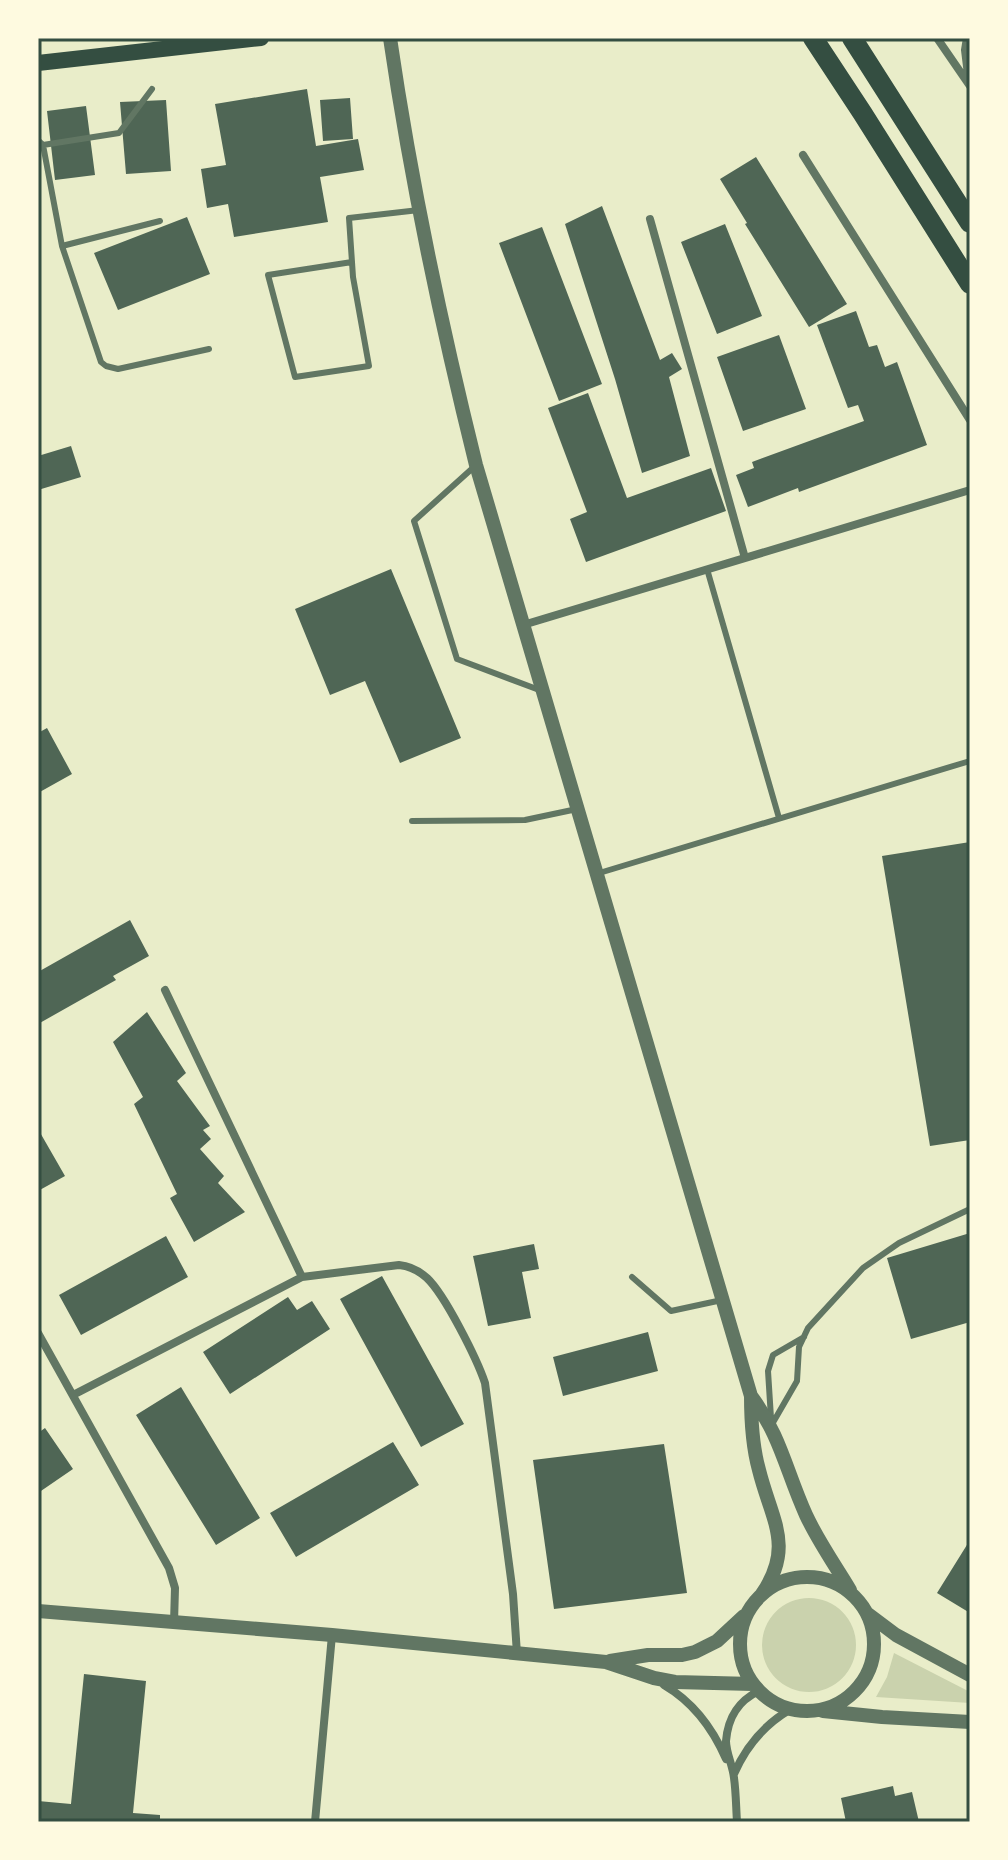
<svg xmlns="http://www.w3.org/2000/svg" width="1008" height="1860" viewBox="0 0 1008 1860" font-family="'Crimson Pro',serif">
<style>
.green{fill:#cad2ad}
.building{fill:#4f6655}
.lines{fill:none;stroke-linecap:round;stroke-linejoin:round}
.service{stroke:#617663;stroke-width:6}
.minor{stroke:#617663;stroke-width:8}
.tertiary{stroke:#617663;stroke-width:14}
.secondary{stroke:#344e41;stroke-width:16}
.primary{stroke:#344e41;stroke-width:20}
.neatline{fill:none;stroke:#344e41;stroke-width:3}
</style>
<rect width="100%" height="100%" fill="#e9edc9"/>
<path class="green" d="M762 1645a47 47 0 1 1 94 0a47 47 0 1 1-94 0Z
M894,1653L970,1692V1703L876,1697L887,1677Z"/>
<path class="building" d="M307,89L316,146L358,139L364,170L320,177L328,222L234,237L228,204L207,208L201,169L226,165L215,104Z
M350,98L353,139L323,141L320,100Z
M166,100L171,171L126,174L120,102Z
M86,106L95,175L55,180L47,111Z
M756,157L847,304L809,327L745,224L747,223L720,179Z
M602,206L660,360L672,353L682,369L669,377L690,456L642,473L615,379L565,224Z
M187,217L210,274L118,310L94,253Z
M725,224L762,316L717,334L681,242Z
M542,227L602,384L559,401L499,243Z
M856,311L869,347L877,345L885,367L897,362L927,445L799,492L798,488L748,507L736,475L754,468L752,462L864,421L858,405L848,408L817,325Z
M779,335L806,409L743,431L717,357Z
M588,393L627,498L711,468L726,511L586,562L570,519L587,512L548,408Z
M71,446L81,477L38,490V456Z
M391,569L461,738L400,763L365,681L330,695L295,609Z
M47,728L72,774L38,793V733Z
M970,842V1140L930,1146L882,856Z
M130,920L149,956L113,976L116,980L38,1024V972Z
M147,1012L186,1073L177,1081L210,1126L203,1130L211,1139L200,1149L224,1176L218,1183L245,1212L194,1242L170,1198L177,1194L134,1104L143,1097L113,1042Z
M38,1129L65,1176L38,1191Z
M970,1233V1322L911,1339L887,1258Z
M166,1236L188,1277L81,1335L59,1295Z
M534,1244L539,1269L522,1272L531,1318L488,1326L473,1256Z
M382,1276L464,1424L421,1447L340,1299Z
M288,1297L297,1310L312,1301L330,1329L230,1394L203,1352Z
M648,1332L658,1371L563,1396L553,1357Z
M181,1387L260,1518L216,1545L136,1415Z
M45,1428L73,1469L38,1493V1433Z
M393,1442L419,1485L296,1557L270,1513Z
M664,1444L687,1593L554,1609L533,1460Z
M970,1540V1613L937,1593Z
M84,1674L146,1681L133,1813L160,1815V1822H38V1801L71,1804Z
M893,1786L895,1796L912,1792L919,1822H846L841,1798Z"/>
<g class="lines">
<path class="service" d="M38,140L43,145L119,133L152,89
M43,145L62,246L101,362L106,366L118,369L209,349
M62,246L160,221
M352,262L268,275L295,377L369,366L353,277L349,218L419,210
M475,466L414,521L457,659L542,691
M707,569L779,818
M412,821L525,820L577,809
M596,874L970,761
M632,1277L671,1311L722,1300
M771,1418L768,1371L773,1355L804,1337
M771,1426L797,1381L799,1347L808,1328L863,1268L899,1243L970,1209"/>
<path class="minor" d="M937,38L970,86
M967,38L965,50L969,83
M803,155L970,420
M650,219L745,558
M523,625L970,490
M302,1277L399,1265C410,1266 418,1270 427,1278C445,1295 477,1359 485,1383L513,1594L517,1654
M38,1333L169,1568L175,1588L174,1623
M73,1395L302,1277L165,990
M664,1685C693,1702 713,1729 726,1759
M734,1774C746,1746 765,1724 791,1709
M315,1822L332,1635
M737,1822C736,1807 736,1792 734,1778C733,1766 726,1753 726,1741C728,1717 738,1701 759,1691"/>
<path class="tertiary" d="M390,38C411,182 441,324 476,465L751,1396C751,1421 752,1445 759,1470C771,1519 795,1546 762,1594
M751,1396C781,1436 786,1471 806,1515C818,1541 835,1565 850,1590
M740 1644a67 67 0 1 1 134 0a67 67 0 1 1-134 0Z
M38,1611L332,1635L606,1662L654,1678L675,1682L753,1684
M868,1614L896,1635L970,1675
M610,1661L648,1655H682L695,1652L717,1641L744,1616
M823,1711L882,1717L970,1722"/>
<path class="secondary" d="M38,63L261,38"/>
<path class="primary" d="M813,38L863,114L970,284
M852,38L970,223"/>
</g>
<rect width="1008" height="1860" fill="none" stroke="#fefae0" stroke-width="80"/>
<rect x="40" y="40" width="928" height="1780" class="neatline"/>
</svg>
